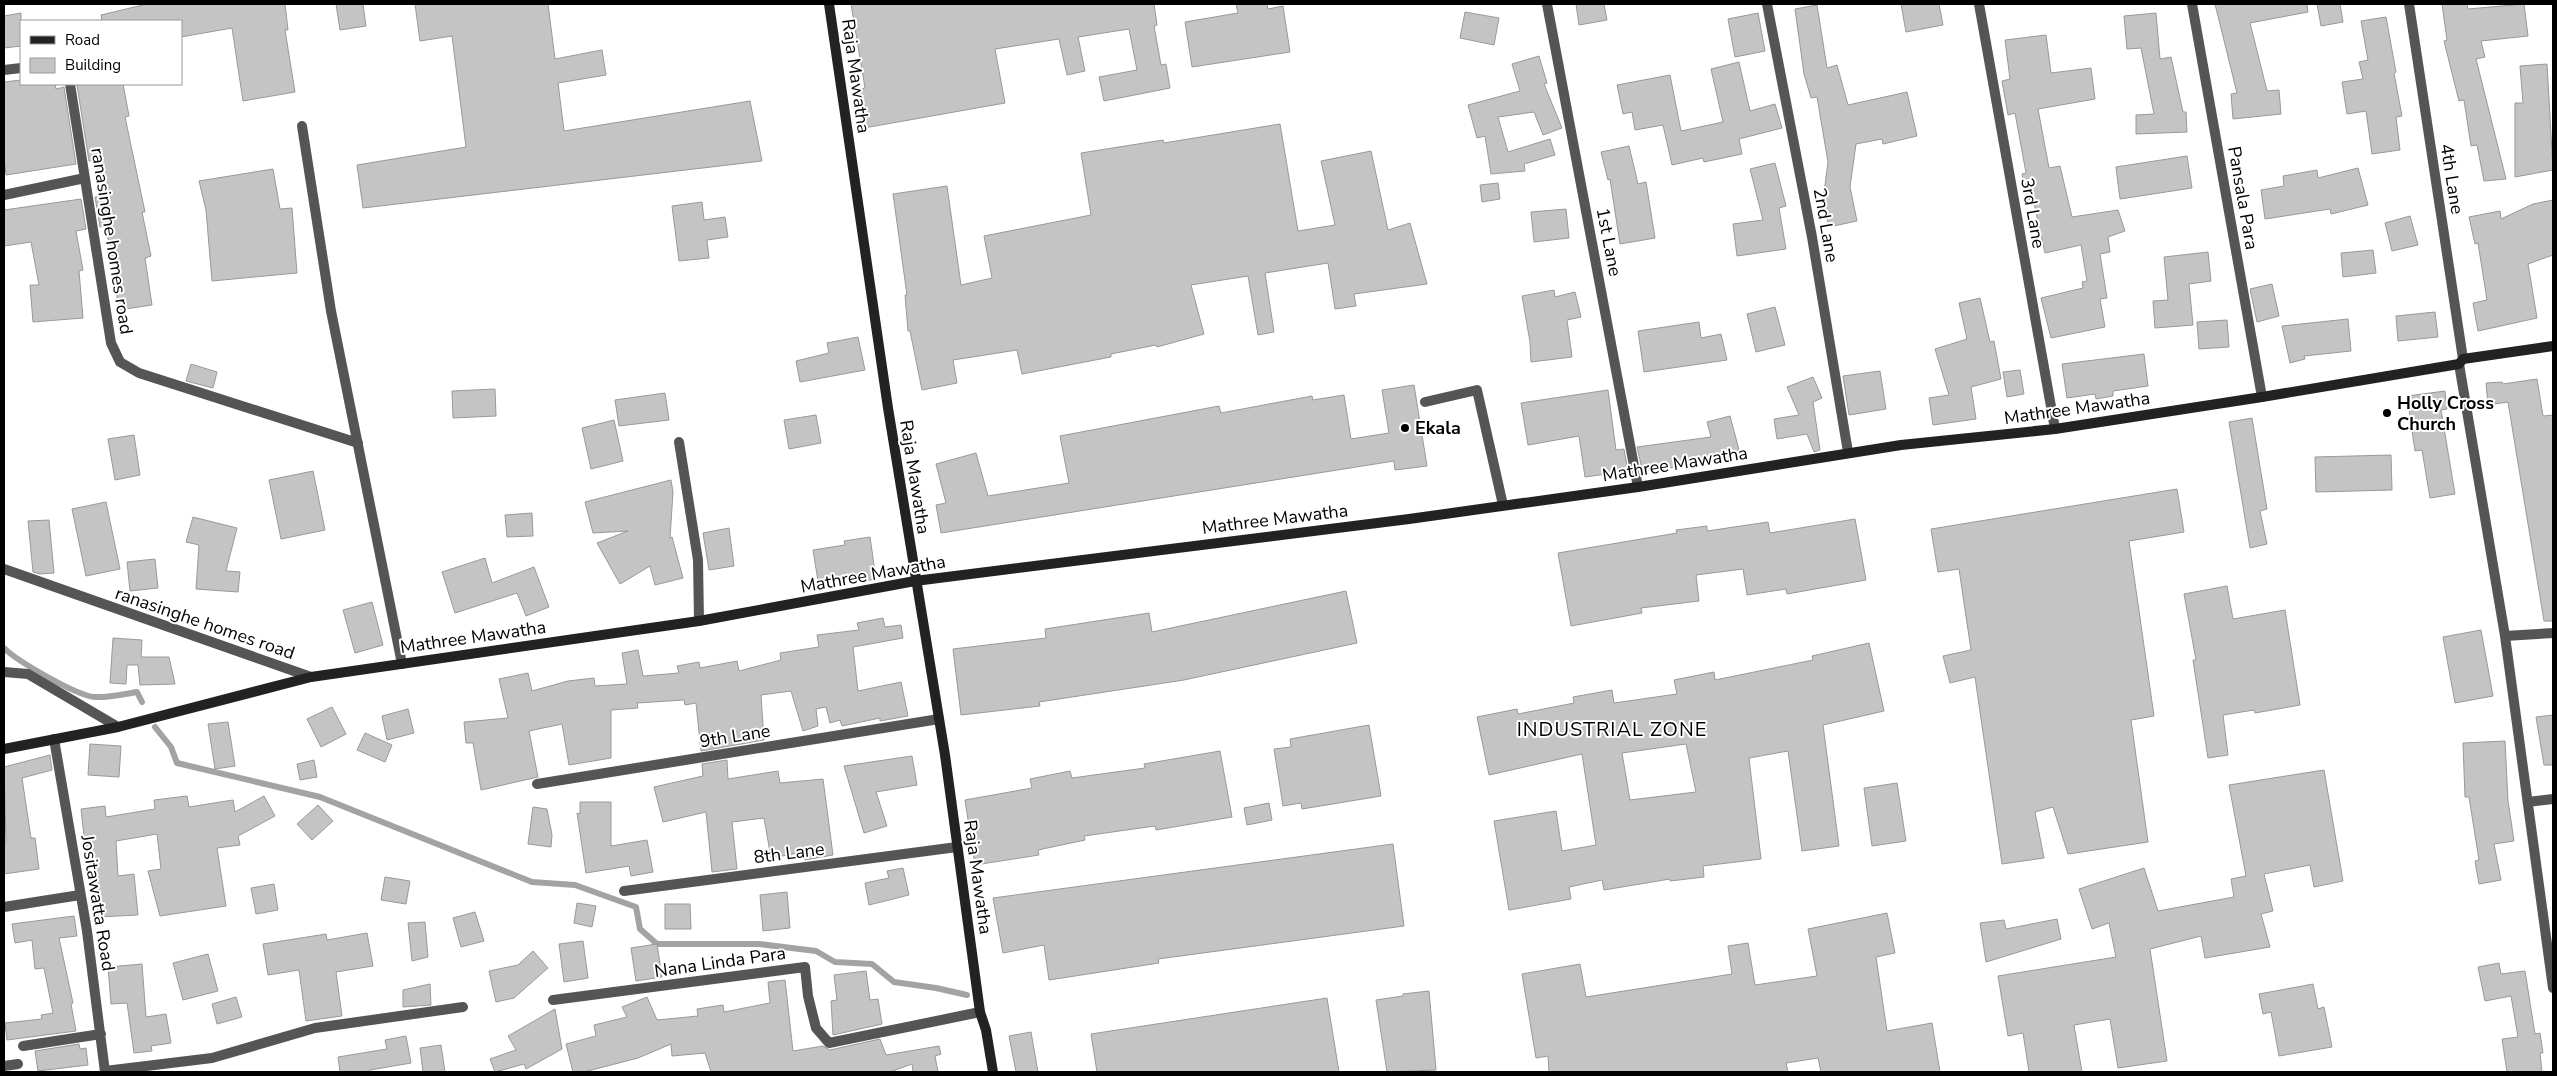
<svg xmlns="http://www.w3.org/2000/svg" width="2557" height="1076" viewBox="0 0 2557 1076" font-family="'Nunito Sans',sans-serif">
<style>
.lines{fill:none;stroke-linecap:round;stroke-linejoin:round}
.stream{stroke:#a3a3a3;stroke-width:6}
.building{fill:#c4c4c4;stroke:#999;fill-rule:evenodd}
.street{stroke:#555;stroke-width:10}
.secondary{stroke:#222;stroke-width:10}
.poi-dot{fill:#000;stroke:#fff;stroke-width:2}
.labels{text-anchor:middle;stroke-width:4;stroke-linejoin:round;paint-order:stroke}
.street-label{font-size:18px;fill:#000;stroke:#fff}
.poi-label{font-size:18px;font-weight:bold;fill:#000;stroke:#fff;text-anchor:start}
.quarter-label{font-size:20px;letter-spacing:1px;fill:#000;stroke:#fff}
</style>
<rect width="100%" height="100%" fill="#fff"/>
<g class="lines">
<path class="stream" d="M4,648C17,661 77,696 95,697C108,698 124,694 137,692L142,702
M155,727L171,747L177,763L320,797L532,882L575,885L636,907L640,929L657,944H759L816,951L835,962L872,964L894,982L936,988L967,995"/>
</g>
<path class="building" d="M147,4H285L288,30H285L295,92L243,101L232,28L181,37V21H102L101,15Z
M336,4H363L366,26L340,30Z
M415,4H548L555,59L602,50L606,75L558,83L564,131L750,101L762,161L363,208L357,165L466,147L452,36L420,41Z
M851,4H1154L1157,25L1154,26L1161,65L1166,64L1170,88L1104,101L1099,77L1137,70L1129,29L1078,37L1085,71L1067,75L1059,39L995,49L1005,103L864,128L857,90L865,88Z
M1236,4H1267L1268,9L1283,6L1290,52L1192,67L1185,22L1238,13Z
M1576,4H1604L1607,20L1579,25Z
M1901,4H1939L1943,25L1906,32Z
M2215,4H2307L2308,12L2250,23L2267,91L2279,90L2281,114L2233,119L2231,94L2237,93Z
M2317,4H2340L2343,22L2321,26Z
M2442,4H2467L2468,9L2524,4L2528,36L2481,41L2485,57L2476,59L2506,179L2484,181L2477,145L2471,146L2464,100L2459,101L2444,41L2447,40Z
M1817,5L1827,68L1837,65L1848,105L1907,92L1917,136L1883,144L1882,139L1856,144L1850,187L1857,221L1829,227L1823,200L1828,162L1817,97L1811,98L1804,74L1795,9Z
M1465,12L1499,18L1494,45L1460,38Z
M21,13V46L4,48V16Z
M1758,13L1765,51L1735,57L1728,19Z
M2156,13L2160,59L2171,57L2183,112H2186L2187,132L2136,134V115L2154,114L2141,48L2127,49L2124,16Z
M2386,17L2396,72L2394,73L2402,116L2396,117L2400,150L2372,154L2366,111L2347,114L2342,82L2363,79L2359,62L2368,60L2361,21Z
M2046,35L2051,73L2091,68L2095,99L2038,109L2049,168L2060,166L2072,217L2118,210L2125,231L2108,237L2110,252L2100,254L2107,298L2100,299L2105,327L2051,338L2041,298L2083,288L2082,282L2087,281L2081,245L2045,253L2033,199L2027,200L2022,174L2026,173L2015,113L2008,115L2002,81L2010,79L2005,40Z
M1539,56L1547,83L1544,84L1562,128L1543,135L1534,112L1498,117L1508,152L1550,139L1555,155L1524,164L1525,171L1491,174L1485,136L1477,138L1468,105L1520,91L1512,64Z
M1739,62L1750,111L1775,104L1782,128L1739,139L1742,154L1704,162L1703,158L1672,165L1663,125L1635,130L1632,112L1623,114L1617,85L1670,75L1681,131L1723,122L1711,69Z
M2547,64L2553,170L2515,177V103H2523L2520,66Z
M21,80V84H55L56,89L64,87L76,164L6,175L4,159V82Z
M83,84H123L129,116L125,117L145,212H142L151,256L145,258L152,305L119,310L106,226L100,227L95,197L103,196L95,160L89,161L77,85Z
M1280,124L1298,231L1335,225L1321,161L1371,151L1388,230L1410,223L1427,284L1354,294L1356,306L1335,309L1328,263L1265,273L1274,332L1258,335L1248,276L1191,285L1204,334L1157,347L1156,345L1111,354V357L1022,374L1017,350L953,360L957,383L922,390L910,331H908L905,295H907L893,194L947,186L961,285L992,278L984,236L1091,215L1081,153L1163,140L1164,143Z
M1629,146L1638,184L1646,182L1655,238L1620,244L1610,179L1608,180L1601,152Z
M2187,156L2192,188L2120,199L2116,167Z
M1775,163L1786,206L1779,208L1786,249L1737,256L1733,224L1763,220L1750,169Z
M2358,168L2368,205L2331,214L2330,209L2265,219L2261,190L2284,186L2283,176L2317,170L2318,178Z
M273,169L280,209L292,208L297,273L212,281L206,210L199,181Z
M1498,183L1500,199L1482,202L1480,185Z
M81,199L86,229L76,231L83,270L79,271L83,318L33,322L30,285H39L31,242L4,246V210Z
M2553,200V255L2528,264L2537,318L2478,331L2473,303L2487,300L2478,243L2475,244L2469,217L2500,211L2501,219L2533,204Z
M702,202L704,220L725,217L728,237L707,240L709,258L679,261L672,206Z
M1566,209L1569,238L1534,242L1531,212Z
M2410,216L2418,245L2392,251L2385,223Z
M2373,250L2376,273L2343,277L2341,253Z
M2208,252L2211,281L2189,284L2193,325L2155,328L2153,301L2168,300L2164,257Z
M2272,284L2279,316L2257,322L2250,289Z
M1554,290L1555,297L1575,292L1581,317L1567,320L1572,357L1531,362L1530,342L1522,296Z
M1980,298L1990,342L1994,341L2001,379L1971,387L1976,419L1933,425L1929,398L1949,395L1935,349L1967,339L1959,303Z
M1775,307L1785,345L1756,352L1747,314Z
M2435,312L2438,337L2398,341L2396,316Z
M2348,319L2351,351L2304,356L2305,359L2290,363L2282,326Z
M2227,320L2229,347L2199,349L2197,322Z
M1699,322L1701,338L1721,334L1727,360L1644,372L1638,331Z
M858,337L865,370L800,382L796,361L829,353L827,343Z
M2144,354L2148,386L2113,391V396L2096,399L2095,394L2067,398L2062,364Z
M191,364L217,372L213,388L186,381Z
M2020,370L2024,394L2007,397L2003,372Z
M1880,371L1886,409L1849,415L1843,376Z
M1813,377L1822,398L1813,402L1820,450L1814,452L1807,434L1777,439L1774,419L1799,415L1787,387Z
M2537,379L2543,416L2553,415V621H2544L2508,402L2488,405L2486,383L2502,382L2503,384Z
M1414,385L1427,466L1395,470L1394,461L941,533L936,505L946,503L936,464L976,453L988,496L1069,483L1060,436L1219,406L1221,413L1312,396L1313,400L1344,395L1351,439L1389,433L1382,390Z
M495,389L496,416L453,418L452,391Z
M1608,390L1616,450L1624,449L1628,471L1585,477L1579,436L1528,445L1521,403Z
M2445,391L2447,409L2441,410L2455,494L2430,498L2422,450L2415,451L2407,396Z
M665,393L669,420L619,426L615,400Z
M816,415L821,443L789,449L784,420Z
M1730,416L1739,450L1692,462V465L1646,471L1645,469H1642L1637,447L1711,437L1707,422Z
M2252,418L2267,509L2260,511L2267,544L2250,548L2229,422Z
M614,420L623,461L591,469L582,428Z
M134,435L140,475L115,480L108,439Z
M2391,455L2392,490L2316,492L2315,457Z
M313,471L325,530L281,539L269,480Z
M671,480L673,492L670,538L672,537L683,578L655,585L650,566L620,584L597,543L628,531L593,533L585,502Z
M2177,489L2184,532L2129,541L2154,716L2131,720L2148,842L2068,854L2053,807L2035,812L2044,858L2002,864L1975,677L1950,683L1943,656L1971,650L1959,569L1938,572L1931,529Z
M106,502L120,569L86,576L72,509Z
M532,513L533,536L507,537L505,515Z
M193,517L237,528L226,571L240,572L238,592L196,589L199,545L186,542Z
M1855,519L1866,580L1787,594L1786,589L1747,595L1743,569L1696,575L1699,601L1641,608L1642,613L1571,626L1558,553L1677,533L1676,530L1707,526V531L1768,522L1770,533Z
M49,520L54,573L40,574L33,572L28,521Z
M729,528L734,566L709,570L703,533Z
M870,537L876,579L850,583L849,576L818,581L813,550L845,545L844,541Z
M485,558L492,583L534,567L549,607L526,616L517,593L455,613L442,572Z
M155,559L158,588L130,591L127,562Z
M2227,586L2233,619L2285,610L2300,705L2255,713L2254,710L2223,715L2228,755L2208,758L2193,660H2196L2184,594Z
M1346,591L1357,643L1184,680L1039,702L1040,706L961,715L953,649L1046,638L1045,629L1149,613L1152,632Z
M372,602L383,645L355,653L343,610Z
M883,618L885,627L901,625L903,638L853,647L858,691L901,682L908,716L880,721V718L842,726L840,720L830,723L826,707L816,709L818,726L803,731L791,691L761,695L764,740L701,751L696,703L685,705L684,700L637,703L638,708L611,710V758L569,765L562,724L529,731L538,777L481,790L473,743H466L464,722L508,718L499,679L528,673L532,691L568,681L594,678L595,686L627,684L622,653L638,650L643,676L679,673L677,666L699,662L700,668L737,661L739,671L781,660L780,653L819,647L817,635L859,630L857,623Z
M2481,630L2493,696L2455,703L2443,637Z
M113,638L142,640L141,657H169L175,684L140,685L138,665H127L126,684L110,683Z
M1869,643L1884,711L1823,725L1839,846L1802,851L1788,751L1749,758L1761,859L1703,866L1704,877L1670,881V879L1604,890L1602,880L1569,887L1571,899L1509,910L1494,821L1556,811L1562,851L1596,845L1582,754L1489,775L1477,717L1517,709L1518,714L1574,703L1573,697L1612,690L1614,703L1677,694L1674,680L1714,672L1715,680L1813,660L1812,656ZM1686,744L1696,792L1630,800L1622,753Z
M332,707L346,734L321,747L307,719Z
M408,709L414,733L387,740L382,716Z
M2553,715V765H2544L2536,717Z
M228,722L235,766L215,769L208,724Z
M1369,725L1381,796L1302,809L1301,803L1283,806L1274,749L1291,747L1290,739Z
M365,733L392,745L385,762L357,750Z
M2505,741L2508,801L2514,841L2494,844L2501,880L2479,884L2475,861L2479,860L2469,797H2465L2463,743Z
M90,744L121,746L119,777L88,775Z
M1220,751L1232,817L1156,830L1155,826L1084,836L1085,840L1038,850L1039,855L975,865L965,800L1032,788L1030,779L1070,771L1072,778L1145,768L1144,764Z
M50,755L52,770L22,778L31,838H35L39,869L4,874V842H6L4,767Z
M912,756L917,785L876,792L887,826L864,833L844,766Z
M314,760L317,777L300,780L297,764Z
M727,760L728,779L778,771L780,783L823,779L833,855L805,860L804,852L771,858L764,818L732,822L737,869L712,872L706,812L663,822L654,787L703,776L702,764Z
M2324,770L2343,881L2314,887L2310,865L2264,874L2273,911L2261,914L2270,947L2205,958L2201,936L2150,949L2167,1061L2118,1068L2110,1019L2074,1025L2082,1072H2029L2023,1033L2008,1036L1998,976L2116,957L2109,923L2092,929L2079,889L2144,868L2158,911L2234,897L2231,879L2246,876L2229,785Z
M1897,783L1906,841L1872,846L1864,788Z
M187,796L189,807L233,800L235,812L264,796L275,816L238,836L240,845L217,848L226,906L160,916L148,871L161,869L157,834L116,841L118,876L134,874L138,915L98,917L94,853L86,854L81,809L105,806L106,817L155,809L154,800Z
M580,802H611V846L647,840L653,872L631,876L629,866L586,873L577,813L580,814Z
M1269,803L1272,820L1247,825L1244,808Z
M318,805L333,821L312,840L297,824Z
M533,807L547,809L552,835L551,847L528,844Z
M1393,844L1404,926L1158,959L1159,963L1049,980L1044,945L1003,953L993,898Z
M903,868L909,895L869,905L865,883L889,878L887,871Z
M385,877L410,881L406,904L381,900Z
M274,884L278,910L256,914L251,888Z
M787,892L790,928L763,931L760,895Z
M577,903L596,906L592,927L574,923Z
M665,904H690L691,929H665Z
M475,912L484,941L461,947L453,918Z
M1887,913L1895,953L1876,957L1887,1031L1932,1023L1940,1072H1821L1818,1058L1786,1063L1788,1072H1549L1548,1056L1536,1058L1522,974L1580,964L1586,997L1732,974L1728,946L1748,943L1755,985L1817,976L1808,929Z
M74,916L77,936L59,938L73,1003L71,1004L76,1031L7,1040L5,1023L42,1019L41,1015L53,1013L44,968L35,969L32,940L15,943L12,924Z
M2057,919L2061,939L1986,962L1980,923L2004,920L2006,929Z
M425,922L428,957L412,961L408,923Z
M367,933L373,966L336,972L342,1016L306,1021L299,970L268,975L263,944L326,934L327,940Z
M583,941L588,978L564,982L559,944Z
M657,944L662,977L636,981L631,948Z
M533,951L548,968L514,998L496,1002L489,971L518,965Z
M208,954L218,991L183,1000L173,963Z
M2499,963L2501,974L2525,971L2535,1034L2540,1033L2543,1053H2540L2542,1072H2507L2502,1039L2518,1037L2511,996L2485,1001L2478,967Z
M142,964L146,1017L166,1014L171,1043L151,1046L152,1051L134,1053L127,1003L111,1004L108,967Z
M866,971L870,1000L878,999L882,1024L833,1035L831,1001L837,1000L834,975Z
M785,980L793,1051L823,1046L830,1050L880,1039L886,1055L939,1046L941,1054L935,1056L938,1072H913L912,1064L890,1072H711L705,1053L672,1056L671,1044L638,1058L584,1072H573L566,1044L596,1036L594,1025L627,1017L622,1007L647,997L657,1020L698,1016L697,1009L723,1005L724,1012L770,1003L768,982Z
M430,984L431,1005L403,1007V990Z
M2313,984L2318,1009L2324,1007L2332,1047L2279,1056L2271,1012L2263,1014L2259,994Z
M1429,991L1436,1070L1387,1072L1376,1000L1403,996V994Z
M236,997L242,1017L217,1024L212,1004Z
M1327,998L1339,1072H1097L1091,1034Z
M555,1009L562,1049L526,1069L524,1064L495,1072L490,1059L516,1050L508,1036Z
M1031,1032L1038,1072H1016L1009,1036Z
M406,1036L411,1063L370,1070V1072H340L338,1057L387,1049L385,1040Z
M79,1044L80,1049L86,1048L88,1065L38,1071L35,1051Z
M441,1045L445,1072H423L420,1048Z"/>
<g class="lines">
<path class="street" d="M1547,4L1638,487
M1767,4L1812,237L1848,452
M1979,4L2055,429
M2192,4L2262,397
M2409,4L2463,359
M4,70L21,68
M70,84L111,343L120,362L139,373L358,443
M302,126L331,311L402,664
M4,195L85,178
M2459,364L2505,636L2553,988
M1425,402L1477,390L1503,505
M679,442L698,560L699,621
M4,569L311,677
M2505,636L2553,633
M4,672L28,674L118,727
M54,739L87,931L105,1072
M537,784L939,719
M2528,802L2553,799
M624,891L957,847
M4,907L80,895
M553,1000L805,967L808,996L816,1028L829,1043L980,1012
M23,1046L101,1034
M4,1066L18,1064
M105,1071L212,1058L315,1028L463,1007"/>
<path class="secondary" d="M829,4L888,408L945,755L980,1012L986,1030L993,1072
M4,749L118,727L311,677L699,621L915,581L1409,519L1638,487L1901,445L2055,429L2262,397L2459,364L2463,359L2553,346"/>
</g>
<g class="poi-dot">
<circle cx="2387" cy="413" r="5"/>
<circle cx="1405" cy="428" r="5"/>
</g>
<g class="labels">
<g class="street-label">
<text transform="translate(856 76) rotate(82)" y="6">Raja Mawatha</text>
<text transform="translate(2452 179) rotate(81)" y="6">4th Lane</text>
<text transform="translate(2243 198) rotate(80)" y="6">Pansala Para</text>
<text transform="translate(2033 213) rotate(80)" y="6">3rd Lane</text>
<text transform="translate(1826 225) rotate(80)" y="6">2nd Lane</text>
<text transform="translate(112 241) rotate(81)" y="6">ranasinghe homes road</text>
<text transform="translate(1609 242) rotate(79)" y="6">1st Lane</text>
<text transform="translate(2077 408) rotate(-8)" y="6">Mathree Mawatha</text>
<text transform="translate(1675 464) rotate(-9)" y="6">Mathree Mawatha</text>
<text transform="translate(915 477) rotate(81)" y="6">Raja Mawatha</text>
<text transform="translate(1275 519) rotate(-7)" y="6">Mathree Mawatha</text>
<text transform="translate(873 574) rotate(-10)" y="6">Mathree Mawatha</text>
<text transform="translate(205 623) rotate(19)" y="6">ranasinghe homes road</text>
<text transform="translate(473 637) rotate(-8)" y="6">Mathree Mawatha</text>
<text transform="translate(735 736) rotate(-9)" y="6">9th Lane</text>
<text transform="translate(789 853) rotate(-7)" y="6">8th Lane</text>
<text transform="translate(978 877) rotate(82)" y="6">Raja Mawatha</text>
<text transform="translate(98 903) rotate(81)" y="6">Jositawatta Road</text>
<text transform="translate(720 962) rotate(-8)" y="6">Nana Linda Para</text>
</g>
<g class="poi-label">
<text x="2397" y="409">Holly Cross<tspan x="2397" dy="21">Church</tspan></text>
<text x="1415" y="434">Ekala</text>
</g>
<g class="quarter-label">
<text x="1612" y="736">INDUSTRIAL ZONE</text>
</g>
</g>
<rect width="2557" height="1076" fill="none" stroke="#000000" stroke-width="10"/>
<rect x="20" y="20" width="162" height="65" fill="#ffffff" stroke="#999999"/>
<rect x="30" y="36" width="25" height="8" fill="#222222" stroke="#999999"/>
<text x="65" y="45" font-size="15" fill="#000000">Road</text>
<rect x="30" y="58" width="25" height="15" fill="#c4c4c4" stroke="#999999"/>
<text x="65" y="70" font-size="15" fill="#000000">Building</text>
</svg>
